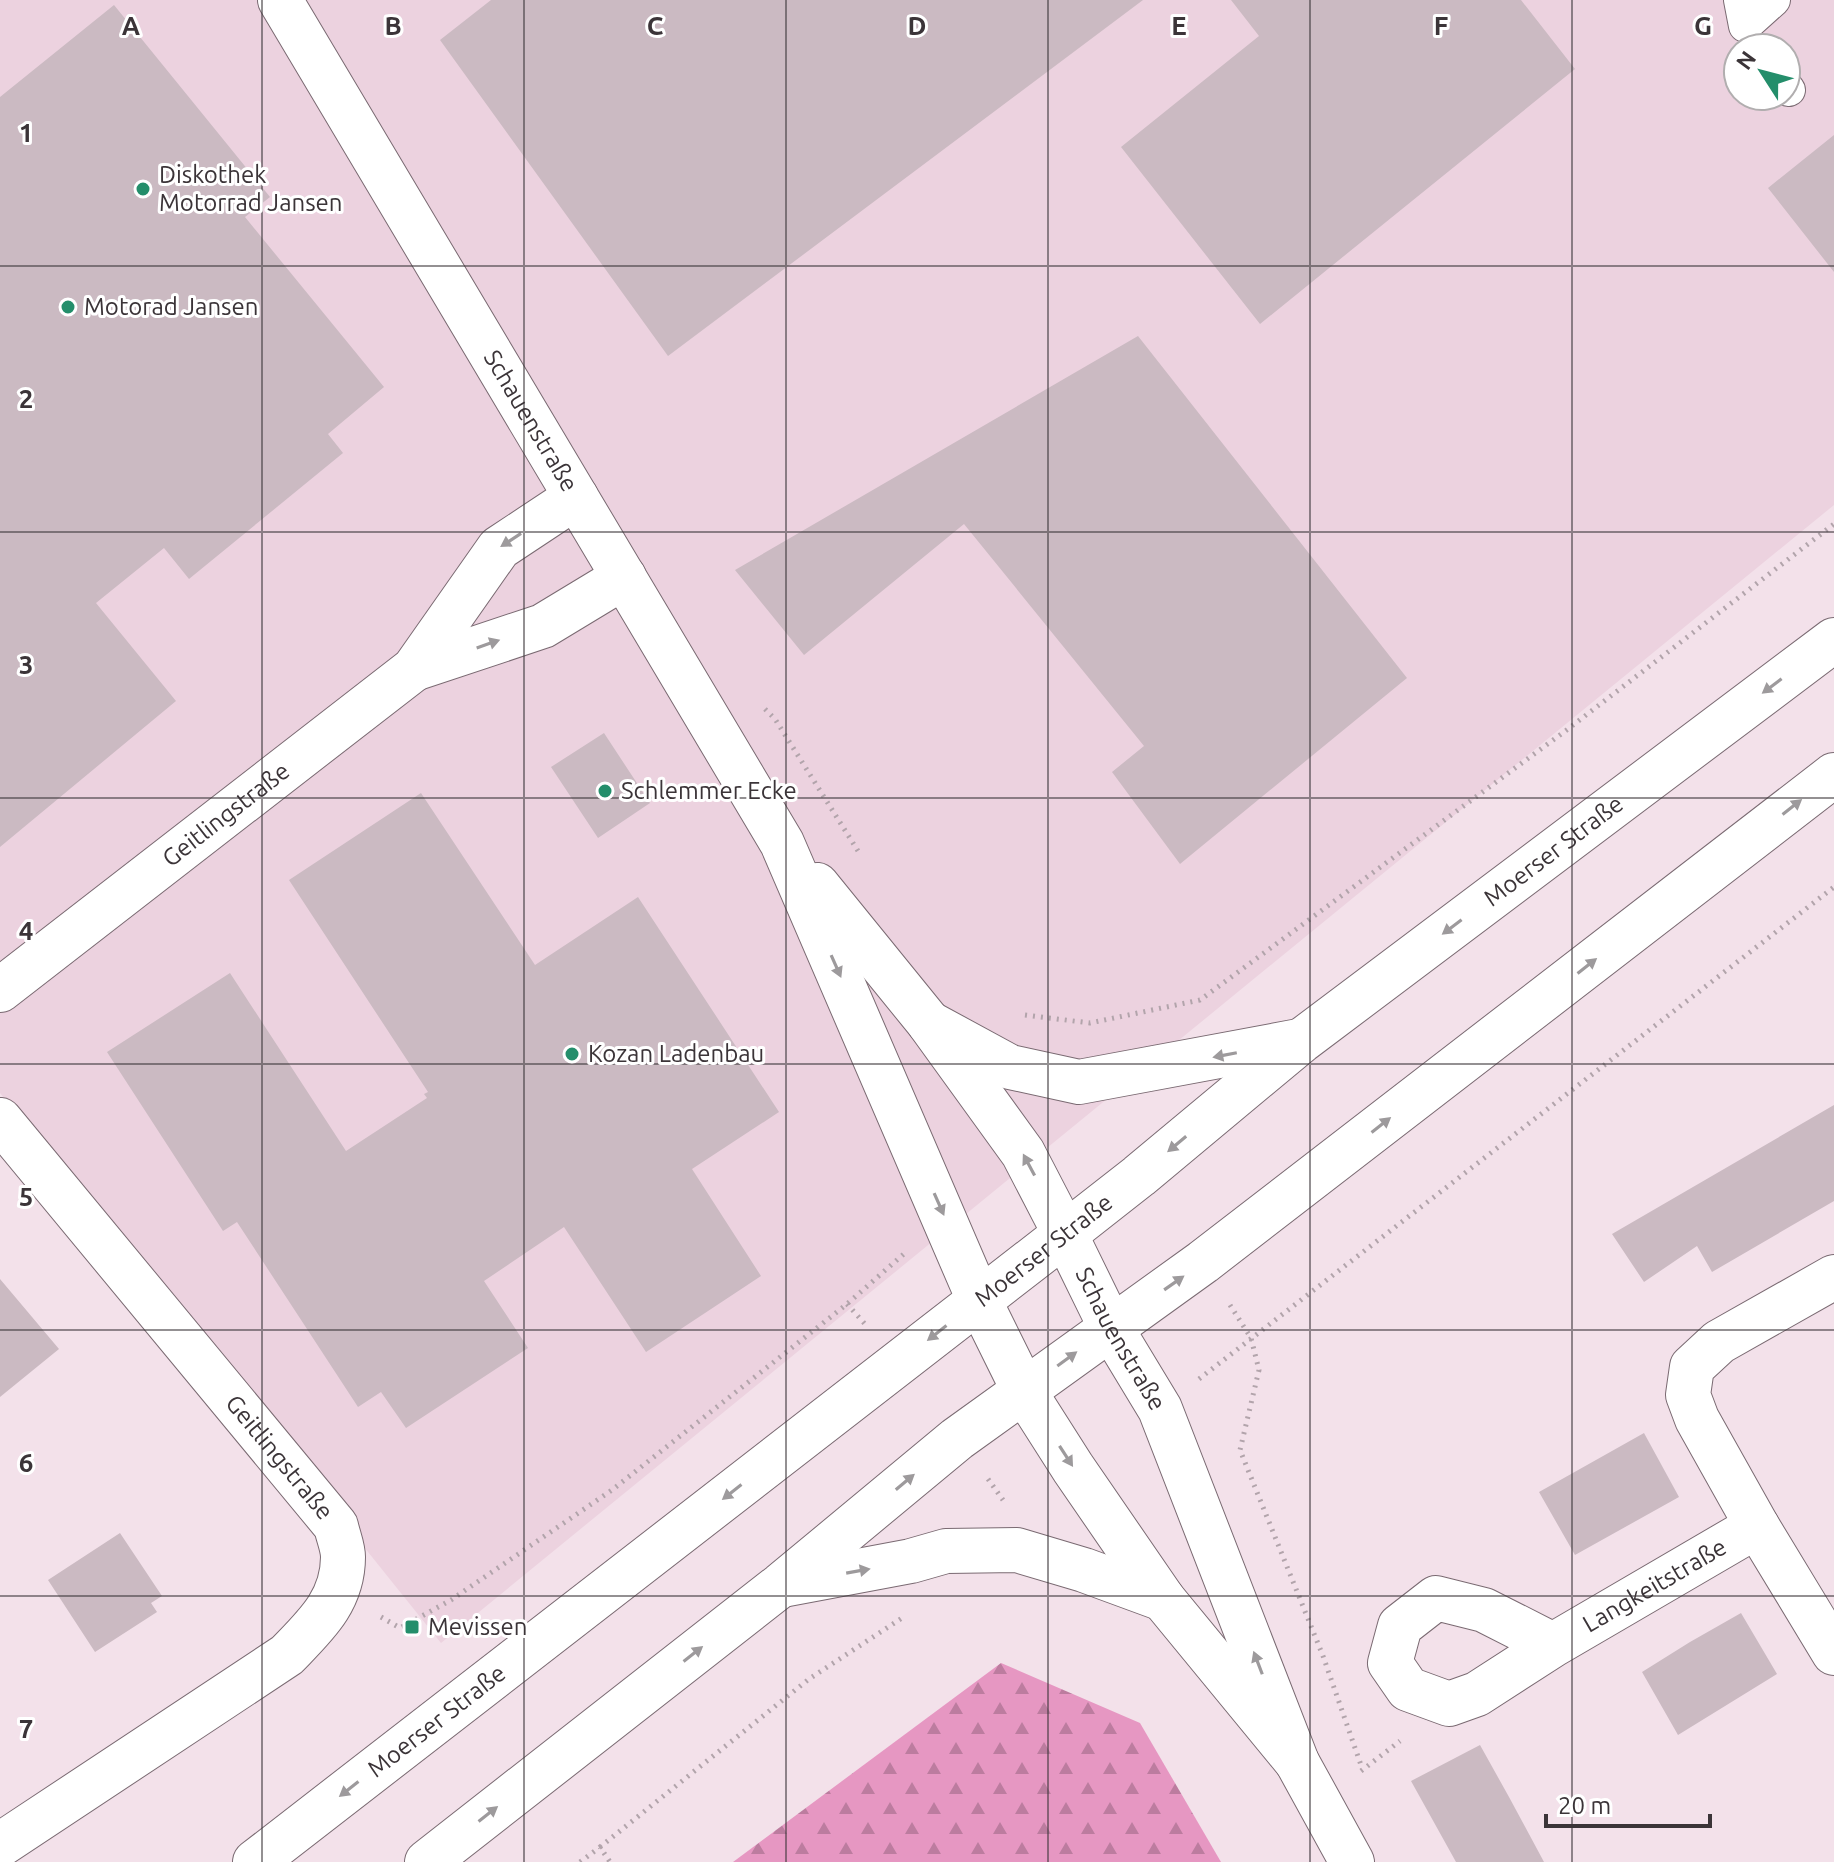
<svg xmlns="http://www.w3.org/2000/svg" width="1834" height="1862" viewBox="0 0 1834 1862" font-family="Ubuntu,sans-serif">
<style>
.built{fill:#ecd2df;fill-rule:evenodd}
.forest{fill:url(#forest-firs)}
.building{fill:#cbbac2}
.lines{fill:none;stroke-linecap:round;stroke-linejoin:round}
.service-casing{stroke:#7a6a72;stroke-width:34}
.minor-casing{stroke:#7a6a72;stroke-width:46}
.secondary-casing{stroke:#7a6a72;stroke-width:46}
.path{stroke:#b2a4ab;stroke-width:5;stroke-dasharray:2 6;stroke-linecap:butt}
.service{stroke:#fff;stroke-width:32}
.minor{stroke:#fff;stroke-width:44}
.secondary{stroke:#fff;stroke-width:44}
.oneway{fill:#9d9a9c}
.grid{fill:none;stroke:#3b3438;stroke-width:2;stroke-opacity:0.55}
.poi-dot{fill:#248e6b;stroke:#fff;stroke-width:3}
.labels{text-anchor:middle;stroke-width:6;stroke-linejoin:round;paint-order:stroke}
.poi-label{font-size:24px;fill:#3b3438;stroke:#fff;text-anchor:start}
.street-label{font-size:24px;fill:#3b3438;stroke:#fff}
.grid-label{font-size:26px;text-anchor:middle;font-weight:bold;fill:#3b3438;stroke:#fff;stroke-width:6;stroke-linejoin:round;paint-order:stroke}
</style>
<defs>
<pattern id="forest-firs" width="22" height="20" patternUnits="userSpaceOnUse" patternTransform="scale(2)"><rect width="22" height="20" fill="#e697c2"/><path d="M5 1l3.5 6h-7zM16 11l3.5 6h-7z" fill="#bc7c9f"/></pattern>
</defs>
<rect width="100%" height="100%" fill="#f3e1ea"/>
<path class="built" d="M0,0H1834V505L441,1643L0,1093ZM1738,48H1786V96H1738Z"/>
<path class="forest" d="M1001,1663L1140,1723L1221,1862H733Z"/>
<path class="building" d="M491,0H1143L668,356L440,40Z
M1231,0H1521L1575,69L1260,324L1121,147L1259,36Z
M114,5L270,197L245,217L384,387L328,434L343,453L189,579L164,548L96,603L176,701L0,847V97Z
M1834,135V272L1768,188Z
M1138,336L1407,678L1180,864L1112,772L1144,746L964,524L804,655L735,570Z
M604,733L650,803L598,838L551,767Z
M421,793L535,965L638,897L779,1112L692,1169L761,1276L646,1352L564,1227L484,1281L528,1348L406,1428L381,1392L358,1407L237,1222L223,1231L107,1052L230,973L346,1151L427,1098L424,1094L428,1092L289,880Z
M1834,1105V1201L1712,1272L1697,1246L1644,1282L1612,1234Z
M0,1279L59,1349L0,1397Z
M1644,1433L1679,1497L1575,1555L1539,1492Z
M120,1533L162,1596L151,1603L157,1612L95,1652L48,1580Z
M1741,1613L1777,1674L1678,1735L1642,1672L1690,1642Z
M1480,1745L1509,1797L1544,1862H1456L1411,1781Z"/>
<g class="lines">
<defs>
<path id="service" d="M1740,0L1745,26L1774,0
M1786,86L1789,90"/>
<g id="minor">
<path id="s1" d="M280,0L782,843L979,1300L1024,1391L1073,1468L1163,1599L1297,1762"/>
<path d="M414,669L543,626L624,577"/>
<path id="s2" d="M817,885L929,1023L1023,1153L1065,1234L1111,1328L1160,1409L1297,1762L1352,1862"/>
<path id="s3" d="M0,990L414,669L499,548L576,497"/>
<path id="s4" d="M0,1120L336,1526C338,1536 343,1547 343,1557C343,1601 315,1626 287,1655L0,1845"/>
<path d="M1834,1277L1719,1342L1692,1367L1688,1395L1697,1419L1757,1526L1834,1653"/>
<path id="s5" d="M1553,1645L1477,1694L1449,1704L1408,1689L1390,1663L1400,1626L1436,1598L1484,1610L1553,1645L1757,1526"/>
</g>
<g id="secondary">
<path d="M929,1023L1010,1067L1079,1082L1299,1041"/>
<path d="M783,1585L911,1561L946,1551L1017,1550L1084,1570L1163,1599"/>
<path id="s6" d="M255,1862L1065,1234L1139,1176L1301,1041L1834,640"/>
<path d="M427,1862L781,1585L957,1439L1203,1262L1834,775"/>
</g>
</defs>
<use href="#service" class="service-casing"/>
<use href="#minor" class="minor-casing"/>
<use href="#secondary" class="secondary-casing"/>
<path class="path" d="M765,709L775,719L858,851
M1025,1015L1090,1023L1200,1000L1568,729L1834,524
M847,1304L865,1324
M1230,1305L1251,1338L1259,1370L1240,1450L1323,1656L1362,1768
M1199,1379L1834,887
M988,1479L1003,1500
M381,1617L400,1628L451,1600L612,1490L847,1304L906,1252
M1361,1771L1400,1741
M600,1847L809,1679L905,1616
M580,1862L600,1847L610,1862"/>
<use href="#service" class="service"/>
<use href="#minor" class="minor"/>
<use href="#secondary" class="secondary"/>
</g>
<defs><path id="oneway-solid" d="M-6-.8H1V-3.2L6.5 0L1 3.2V.8H-6Z" transform="scale(2)"/></defs>
<g class="oneway">
<use href="#oneway-solid" transform="translate(511 540) rotate(147)"/>
<use href="#oneway-solid" transform="translate(488 644) rotate(-19)"/>
<use href="#oneway-solid" transform="translate(1772 686) rotate(143)"/>
<use href="#oneway-solid" transform="translate(1792 807) rotate(-38)"/>
<use href="#oneway-solid" transform="translate(1452 927) rotate(143)"/>
<use href="#oneway-solid" transform="translate(836 966) rotate(66)"/>
<use href="#oneway-solid" transform="translate(1587 966) rotate(-38)"/>
<use href="#oneway-solid" transform="translate(1225 1055) rotate(169)"/>
<use href="#oneway-solid" transform="translate(1381 1125) rotate(-38)"/>
<use href="#oneway-solid" transform="translate(1177 1144) rotate(140)"/>
<use href="#oneway-solid" transform="translate(1029 1165) rotate(-118)"/>
<use href="#oneway-solid" transform="translate(939 1204) rotate(66)"/>
<use href="#oneway-solid" transform="translate(1174 1283) rotate(-35)"/>
<use href="#oneway-solid" transform="translate(937 1333) rotate(142)"/>
<use href="#oneway-solid" transform="translate(1067 1359) rotate(-36)"/>
<use href="#oneway-solid" transform="translate(1066 1456) rotate(57)"/>
<use href="#oneway-solid" transform="translate(905 1482) rotate(-40)"/>
<use href="#oneway-solid" transform="translate(732 1492) rotate(142)"/>
<use href="#oneway-solid" transform="translate(858 1571) rotate(-10)"/>
<use href="#oneway-solid" transform="translate(693 1654) rotate(-38)"/>
<use href="#oneway-solid" transform="translate(1258 1663) rotate(-111)"/>
<use href="#oneway-solid" transform="translate(349 1789) rotate(142)"/>
<use href="#oneway-solid" transform="translate(488 1814) rotate(-38)"/>
</g>
<path class="grid" d="M262,0V1862M524,0V1862M786,0V1862M1048,0V1862M1310,0V1862M1572,0V1862M0,266H1834M0,532H1834M0,798H1834M0,1064H1834M0,1330H1834M0,1596H1834"/>
<g class="poi-dot">
<circle cx="143" cy="189" r="8"/>
<circle cx="68" cy="307" r="8"/>
<circle cx="605" cy="791" r="8"/>
<circle cx="572" cy="1054" r="8"/>
<rect x="404" y="1619" width="16" height="16" rx="4"/>
</g>
<g class="labels">
<g class="poi-label">
<text x="159" y="183">Diskothek<tspan x="159" dy="28">Motorrad Jansen</tspan></text>
<text x="84" y="315">Motorad Jansen</text>
<text x="621" y="799">Schlemmer Ecke</text>
<text x="588" y="1062">Kozan Ladenbau</text>
<text x="428" y="1635">Mevissen</text>
</g>
<g class="street-label">
<text dy="8" stroke="none"><textPath href="#s1" startOffset="490">Schauenstraße</textPath></text>
<text dy="8" stroke="none"><textPath href="#s3" startOffset="286">Geitlingstraße</textPath></text>
<text dy="8" stroke="none"><textPath href="#s6" startOffset="1646">Moerser Straße</textPath></text>
<text dy="8" stroke="none"><textPath href="#s6" startOffset="998">Moerser Straße</textPath></text>
<text dy="8" stroke="none"><textPath href="#s2" startOffset="548">Schauenstraße</textPath></text>
<text dy="8" stroke="none"><textPath href="#s4" startOffset="438">Geitlingstraße</textPath></text>
<text dy="8" stroke="none"><textPath href="#s5" startOffset="524">Langkeitstraße</textPath></text>
<text dy="8" stroke="none"><textPath href="#s6" startOffset="230">Moerser Straße</textPath></text>
</g>
</g>
<g class="grid-label">
<text x="131" y="35">A</text>
<text x="393" y="35">B</text>
<text x="655" y="35">C</text>
<text x="917" y="35">D</text>
<text x="1179" y="35">E</text>
<text x="1441" y="35">F</text>
<text x="1703" y="35">G</text>
<text x="26" y="142">1</text>
<text x="26" y="408">2</text>
<text x="26" y="674">3</text>
<text x="26" y="940">4</text>
<text x="26" y="1206">5</text>
<text x="26" y="1472">6</text>
<text x="26" y="1738">7</text>
</g>
<g transform="translate(1762 72) rotate(306)"><circle r="38" fill="#ffffff" stroke="#b1aeaf" stroke-width="2"/>
<path d="M0-6L14 30L0 20L-14 30Z" fill="#248e6b"/>
<text y="-12" font-size="22" font-weight="bold" text-anchor="middle" fill="#3b3438">N</text>
</g>
<path d="M1546 1814v12h164v-12" fill="none" stroke="#3b3438" stroke-width="4"/>
<text x="1558" y="1814" font-size="24" fill="#3b3438" stroke="#ffffff" stroke-width="6" paint-order="stroke">20 m</text>
</svg>
